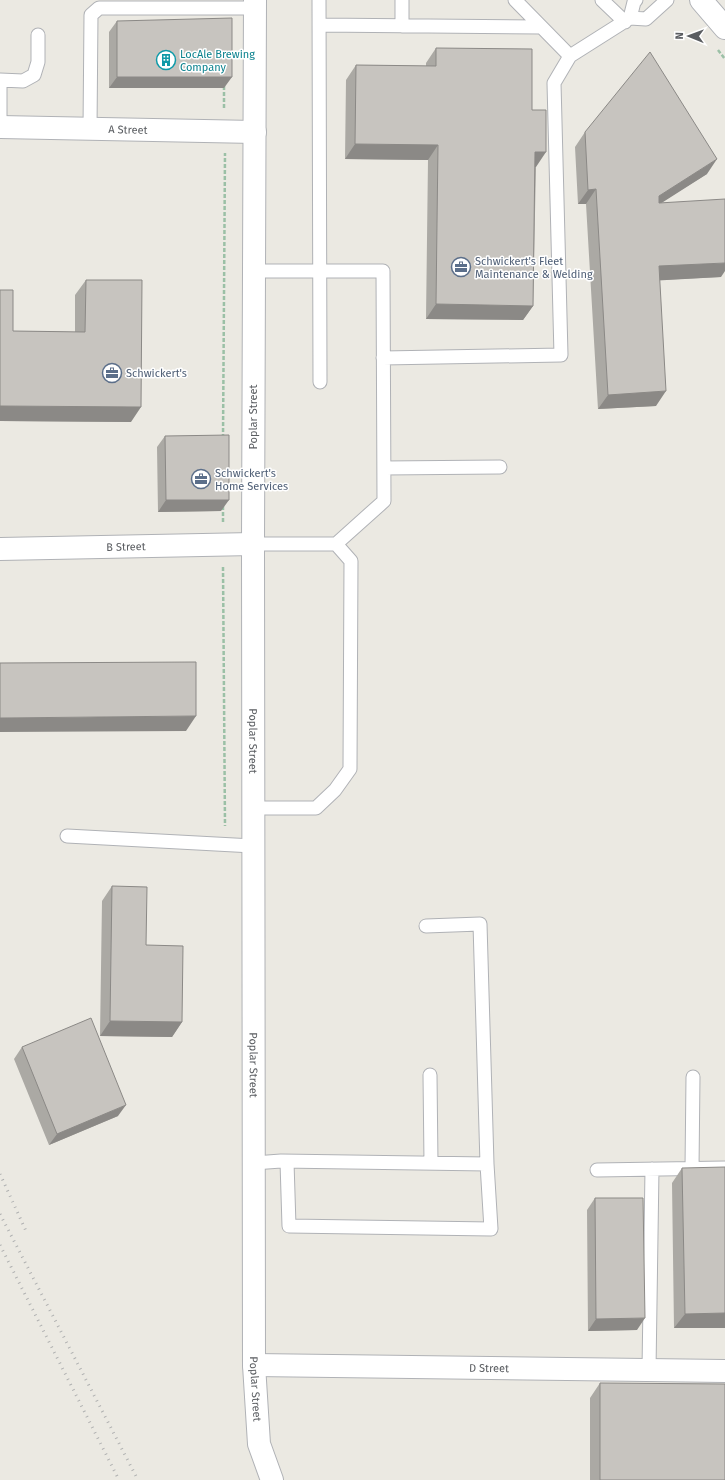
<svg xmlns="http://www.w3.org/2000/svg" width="725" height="1480" viewBox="0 0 725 1480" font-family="'Fira Sans',sans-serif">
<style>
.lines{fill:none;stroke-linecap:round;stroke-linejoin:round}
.lane-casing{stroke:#b0b2b6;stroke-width:15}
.street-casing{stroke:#b0b2b6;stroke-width:24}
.secondary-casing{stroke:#afb1b6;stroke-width:24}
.path{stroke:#9bc0a6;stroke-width:2.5;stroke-dasharray:4 2;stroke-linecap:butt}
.lane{stroke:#fff;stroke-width:13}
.street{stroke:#fff;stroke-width:22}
.secondary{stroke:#fff;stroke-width:22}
.rail{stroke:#b0b1b1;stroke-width:3;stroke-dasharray:1 5;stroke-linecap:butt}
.wall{fill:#aba9a4}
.shaded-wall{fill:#8b8986}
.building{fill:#c7c4bf;stroke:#8b8986}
.labels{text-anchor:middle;stroke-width:3;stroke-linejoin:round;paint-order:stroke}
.culture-label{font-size:11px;fill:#0d838f;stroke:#fff;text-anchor:start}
.street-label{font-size:11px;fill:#5a5d61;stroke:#fff}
.service-label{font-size:11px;fill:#4e5e75;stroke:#fff;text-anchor:start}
</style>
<rect width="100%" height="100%" fill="#ebe9e2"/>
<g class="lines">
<defs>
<path id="lane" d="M319,0L320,382
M402,0V26
M515,0L570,56L630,18
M602,0L625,22
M636,0L634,2L630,18L646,19L667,0
M319,25L541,27
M0,80L23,81L34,75L38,62V35
M0,127V80
M90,129L91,15L99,8H255
M254,271H383L384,501L336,544
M383,358L561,355L554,83L570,56
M384,468L500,467
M253,544H336L351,561L350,769L335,790L316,808H253
M67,836L253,846
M430,1075L431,1163
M287,1162L289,1226L491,1229L487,1164
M253,1163L281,1161L487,1164L480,924L426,926
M692,1168L693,1077
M597,1170L725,1168
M649,1370L652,1169"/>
<g id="street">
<path id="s1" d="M255,0L253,544L254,1365L259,1444L272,1480"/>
<path id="s2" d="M0,127L255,132"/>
<path id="s3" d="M0,549L253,544"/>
<path id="s4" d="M254,1365L725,1371"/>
</g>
<path id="secondary" d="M701,0L725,28"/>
</defs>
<use href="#lane" class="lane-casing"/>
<use href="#street" class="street-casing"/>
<use href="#secondary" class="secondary-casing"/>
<path class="path" d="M718,50L725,59
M224,108V85
M223,438L225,153
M223,522V505
M223,567L225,826"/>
<use href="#lane" class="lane"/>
<use href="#street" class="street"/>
<use href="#secondary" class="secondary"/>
<path class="rail" d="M0,1174L26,1231
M0,1214L138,1480
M0,1245L119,1480"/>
</g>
<path class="wall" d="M117,21L224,88H109V32Z
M436,48L532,110L536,167L533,306L523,320L426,319L428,160L345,159L346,80L356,65L426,66V63Z
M585,132L707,174L660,203L721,277L660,280L656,406L598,409L586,204H578L575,147Z
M86,280L131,422L0,421V290L13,331L75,332V295Z
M165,436L221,511L158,512L157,447Z
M112,886L146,945L182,1022L172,1037L100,1036L102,901Z
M22,1047L118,1116L49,1145L14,1059Z
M682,1168L725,1328H674L672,1183Z
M595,1198L637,1330L588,1331L587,1210Z
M600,1383L725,1480H590V1398Z"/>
<path class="shaded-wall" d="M117,77H232L224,88H109Z
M355,144L438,145L428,160L345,159Z
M535,152H546L536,167H525Z
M717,159L707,174L649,211L659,196Z
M596,189L586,204H578L588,190Z
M725,263V271L721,277L649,281L659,266Z
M436,304L533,306L523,320L426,319Z
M666,391L656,406L598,409L608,395Z
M0,406L141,407L131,422L0,421Z
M166,500H229L221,511L158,512Z
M196,716L186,731L0,732V718Z
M110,1021L182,1022L172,1037L100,1036Z
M126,1105L118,1116L49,1145L57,1134Z
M725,1313V1328H674L685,1314Z
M645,1318L637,1330L588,1331L596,1319Z"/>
<path class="building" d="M232,18V77H117V21Z
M436,48L532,49V110H546V152H535L533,306L436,304L438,145L355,144L356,65L436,66Z
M650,52L717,159L659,196V203L725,199V263L659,266L666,391L608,395L596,189L588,190L585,132Z
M86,280H142L141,407L0,406V290H13V331L85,332Z
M229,435V500H166L165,436Z
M196,662V716L0,718V663Z
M112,886L147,887L146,945L183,946L182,1022L110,1021Z
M91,1018L126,1105L57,1134L22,1047Z
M725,1167V1313L685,1314L682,1168Z
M595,1198H643L645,1318L596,1319Z
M600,1383L725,1384V1480H600Z"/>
<defs>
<symbol id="building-ring" viewBox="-11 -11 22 22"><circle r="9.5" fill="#fff" stroke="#0f9aa8" stroke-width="1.5"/><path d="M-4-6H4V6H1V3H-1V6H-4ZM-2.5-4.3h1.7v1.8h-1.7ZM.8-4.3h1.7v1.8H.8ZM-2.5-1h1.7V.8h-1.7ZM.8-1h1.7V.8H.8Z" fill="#0f9aa8"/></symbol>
<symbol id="office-ring" viewBox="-11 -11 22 22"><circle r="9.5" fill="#fff" stroke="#5c6f8a" stroke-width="1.5"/><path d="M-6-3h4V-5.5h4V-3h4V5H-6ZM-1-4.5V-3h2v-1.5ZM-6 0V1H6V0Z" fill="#5c6f8a"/></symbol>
</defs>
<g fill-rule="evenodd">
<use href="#building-ring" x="155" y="49" width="22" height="22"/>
<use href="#office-ring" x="450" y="256" width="22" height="22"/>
<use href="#office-ring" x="101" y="362" width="22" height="22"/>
<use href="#office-ring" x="190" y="468" width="22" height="22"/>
</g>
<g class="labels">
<g class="culture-label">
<text x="180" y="58">LocAle Brewing<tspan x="180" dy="13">Company</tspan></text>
</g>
<g class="street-label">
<text dy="4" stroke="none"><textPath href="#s2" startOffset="128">A Street</textPath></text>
<text transform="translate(253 417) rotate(-90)" y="4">Poplar Street</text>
<text dy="4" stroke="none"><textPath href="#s3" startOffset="126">B Street</textPath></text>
<text dy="4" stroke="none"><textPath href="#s1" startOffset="741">Poplar Street</textPath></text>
<text dy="4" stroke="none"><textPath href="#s1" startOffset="1065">Poplar Street</textPath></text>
<text dy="4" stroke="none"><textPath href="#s4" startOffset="235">D Street</textPath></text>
<text dy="4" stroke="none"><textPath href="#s1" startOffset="1389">Poplar Street</textPath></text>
</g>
<g class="service-label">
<text x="475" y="265">Schwickert's Fleet<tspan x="475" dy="13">Maintenance &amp; Welding</tspan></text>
<text x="126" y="377">Schwickert's</text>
<text x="215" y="477">Schwickert's<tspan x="215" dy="13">Home Services</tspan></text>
</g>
</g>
<g transform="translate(689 36) rotate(271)" stroke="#ffffff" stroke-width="3" paint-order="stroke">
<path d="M0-3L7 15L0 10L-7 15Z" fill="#5a5d61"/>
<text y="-6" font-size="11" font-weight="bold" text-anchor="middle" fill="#5a5d61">N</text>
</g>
</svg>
